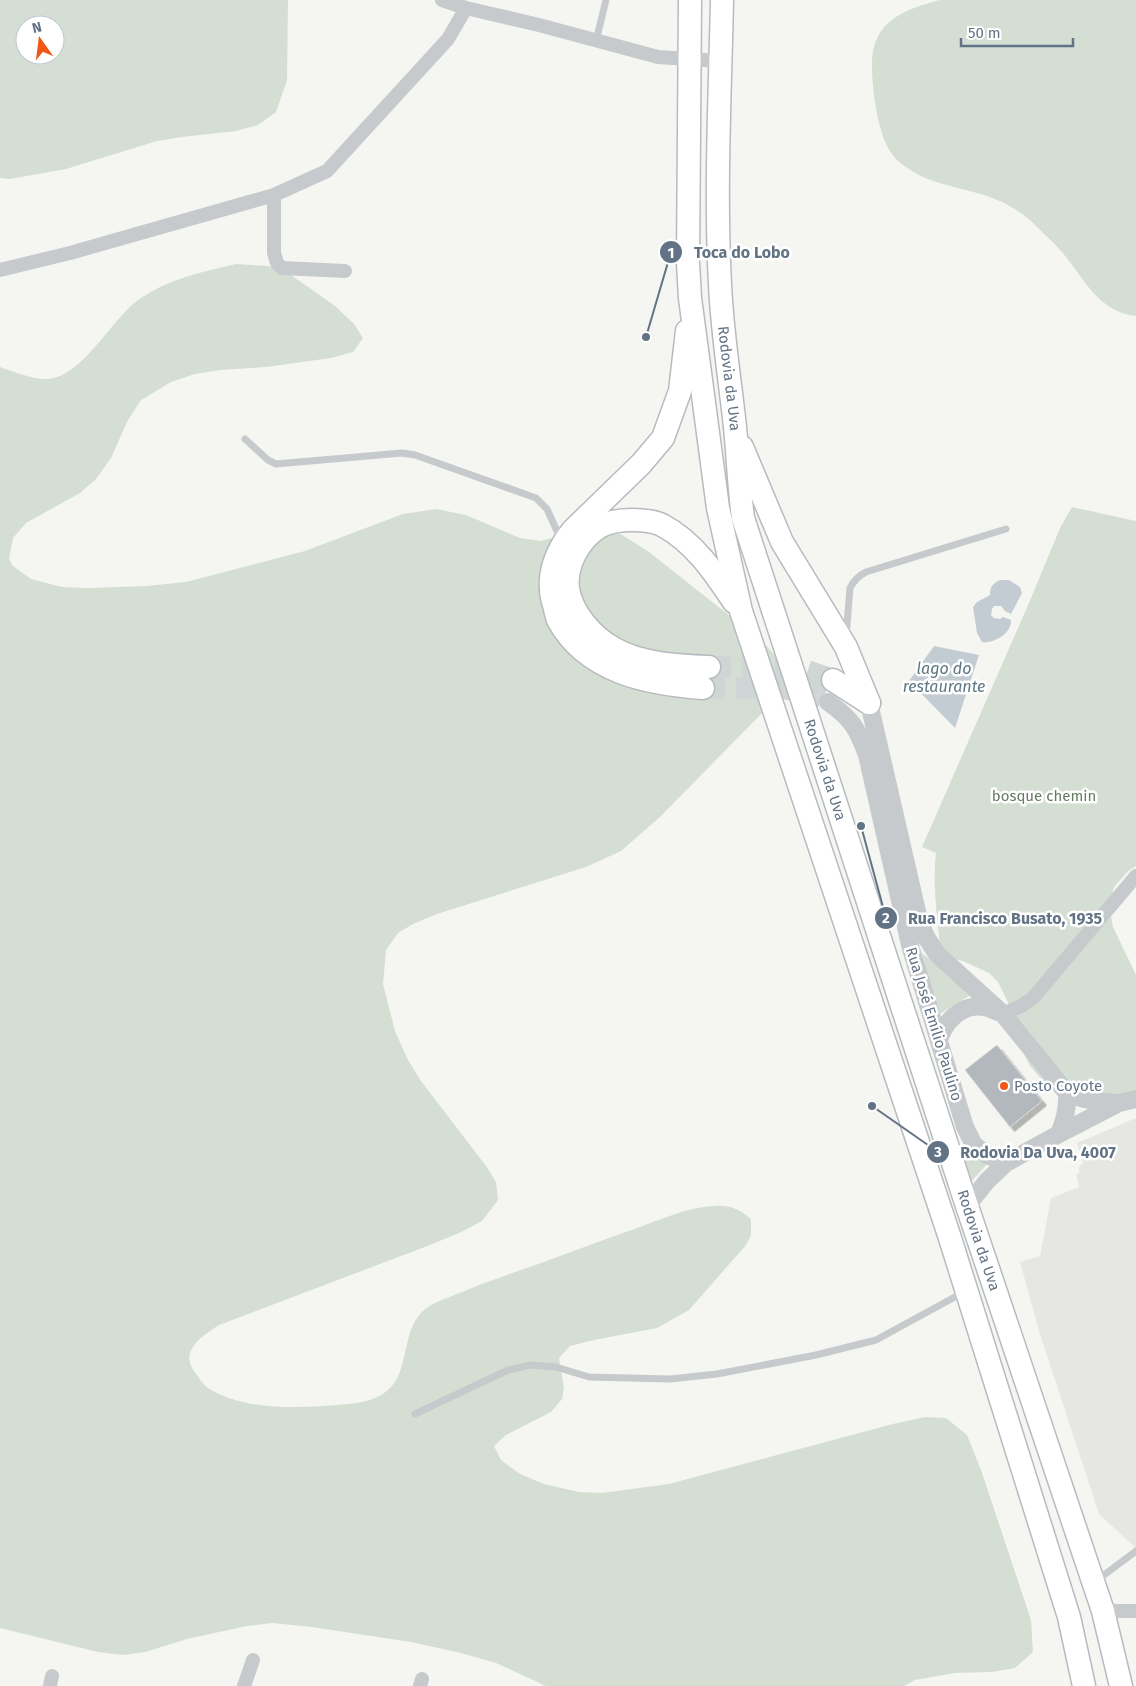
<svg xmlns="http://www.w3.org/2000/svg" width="1136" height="1686" viewBox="0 0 1136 1686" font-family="'Fira Sans',sans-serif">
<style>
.built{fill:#e6e7e5}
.green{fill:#d5ded2;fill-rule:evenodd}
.water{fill:#c2ccd2}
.building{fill:#b2b8be;stroke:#d7d7d4;filter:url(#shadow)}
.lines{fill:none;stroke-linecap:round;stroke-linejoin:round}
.primary-tunnel{stroke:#d0d5d6;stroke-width:22;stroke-dasharray:22 11;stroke-linecap:butt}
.primary-casing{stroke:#b7bbbf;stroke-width:25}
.service{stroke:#c7cacd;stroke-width:7}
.minor{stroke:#c7cacd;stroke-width:14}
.tertiary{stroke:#c7cacd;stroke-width:18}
.primary{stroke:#fff;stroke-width:22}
.poi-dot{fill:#f25614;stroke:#fff;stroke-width:2}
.labels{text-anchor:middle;stroke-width:5;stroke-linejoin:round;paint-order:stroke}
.street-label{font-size:15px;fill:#627385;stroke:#fff}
.park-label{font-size:15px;fill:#657c61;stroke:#fff}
.poi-label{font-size:15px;fill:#627385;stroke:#fff;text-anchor:start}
.water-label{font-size:16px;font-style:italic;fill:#5d7683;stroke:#fff}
.leader{fill:none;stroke:#627385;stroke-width:2}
.callout-dot{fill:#627385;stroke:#fff;stroke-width:2}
.mark-label{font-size:15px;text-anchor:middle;font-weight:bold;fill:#fff}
.callout-label{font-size:16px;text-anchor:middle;font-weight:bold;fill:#627385;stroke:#fff;stroke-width:5;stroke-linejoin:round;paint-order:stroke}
</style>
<defs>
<filter id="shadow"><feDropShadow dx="4.5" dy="4.5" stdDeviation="0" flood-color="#0004"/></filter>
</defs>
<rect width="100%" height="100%" fill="#f5f6f1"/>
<path class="built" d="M1136,1118V1548L1099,1514L1039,1331L1020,1262L1040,1256L1051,1198L1079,1187L1076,1174L1079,1173V1168L1083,1162L1077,1143Z"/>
<path class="green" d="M0,0H288L287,80L276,112L258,125L236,131L182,137L157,141L66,169L10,179L0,178ZM25,25H55V55H25Z
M940,0H1136V316C1098,312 1084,278 1062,252C1052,241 1040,230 1030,220C1016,207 991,196 973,192C955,187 926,181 912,171C905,167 896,160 892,154C878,136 872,89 872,67C871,21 903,10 940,0Z
M236,264L268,266L291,275L335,306L354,324L363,338L353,352L331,358L266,367L220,370L195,374L171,382L141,400L128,420L111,458L96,479L80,493L26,523L13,538L9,559L13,566L31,579L62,587L88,588L147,586L186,582L305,551L403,514L436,509L466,515L520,538L541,541L587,528H606L622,535L649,552L764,643L781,662L784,677L778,694L766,709L660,817L621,851L586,867L437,914L413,924L398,933L386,950L383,984L395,1031L408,1060L421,1081L486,1166L496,1182L498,1200L482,1221L461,1232L430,1245L219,1325C204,1335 179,1350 194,1371C198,1376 203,1385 208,1388C244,1411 298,1408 338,1405C350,1404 364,1403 375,1398C414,1382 397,1338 422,1312C430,1304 442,1300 452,1296C482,1283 513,1273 544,1262C576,1250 608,1238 640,1227C664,1218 691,1206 717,1206C731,1205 740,1210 751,1219V1235L746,1245L689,1310L657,1328L594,1340L570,1346L559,1358L564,1388L562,1399L551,1412L506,1435L494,1446L501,1460L520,1474L544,1484L579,1492L602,1493L669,1484L893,1424L925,1417L946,1418L967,1435L981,1470L1031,1620L1033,1652L1015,1668L992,1672L955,1673L915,1680L904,1686H546L496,1663L461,1653L411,1642L312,1627L272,1623L247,1626L187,1639L145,1652L123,1655L98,1652L0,1628V367C14,372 29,378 44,379C80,381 110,321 137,301C167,279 202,272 236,264Z
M1072,507L1136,521V866L1128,871L1114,887L1109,905L1113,927L1136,975V1090L1116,1096H1068L1046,1084L1030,1066L1022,1050L1008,1002L998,982L989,973L963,961L941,956C938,922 932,887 936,853L922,847L1029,603L1060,528Z
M922,953L972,994L938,1015Z
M959,1156L988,1163L968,1185Z"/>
<path class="water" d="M1000,580H1009L1020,587L1022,593L1011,614L1005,611L1001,606H994L992,609L991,615L994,618L1000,619L1003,617L1011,620C1012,633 994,644 982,642L977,633L973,607L977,602L990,595C990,587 992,584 1000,580Z
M934,646L979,655L955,728L909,681Z"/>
<path class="building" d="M997,1045L1042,1101L1010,1127L965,1070Z"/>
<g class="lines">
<path class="primary-tunnel" d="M709,667L777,666L804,670L833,680
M703,688H783L810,693L828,702"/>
<defs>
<g id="primary">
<path d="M690,0L688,263L690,298L718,508L741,611L949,1235L1069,1617L1084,1686"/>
<path id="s1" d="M722,0C720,94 715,190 720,284C722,332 730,380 735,427C738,458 739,488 743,518L967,1206L1103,1611L1121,1686"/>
<path d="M687,331L680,391L663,438L641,464L572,531C556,551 546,576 553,602C555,607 556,615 558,620C587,673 649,684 703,688"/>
<path d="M742,447L782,542L846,647L869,703"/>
<path d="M709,667C679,666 640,664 613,648C592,636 572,613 568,589C565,565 579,540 599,527C608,522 621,520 632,520C641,520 654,521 662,525C694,542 714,572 734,602"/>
<path d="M833,680L869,703"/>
</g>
</defs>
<use href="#primary" class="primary-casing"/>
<path class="service" d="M596,41L606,0
M245,439L268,460L276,464L402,453L415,455L536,498L547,509L561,540
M846,637L850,588C854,580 858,576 866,572L1006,529
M415,1414L508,1370L530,1365L556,1367L589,1377L670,1379L717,1374L816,1355L876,1340L964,1292
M1096,1581L1136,1551"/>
<path class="minor" d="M442,0L466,8L539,25L658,57L720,61
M274,195V253L277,263L282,268L345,271
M0,270L70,253L274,195L327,171L448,39L466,8
M1003,1014L1021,1006L1033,998L1136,876
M1103,1611H1136
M50,1686L52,1676
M244,1686L253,1660
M420,1686L422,1679"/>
<path class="tertiary" d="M828,702C852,719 857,728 867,755L911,949L965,1127L974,1145L987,1155L1006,1163
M869,703L919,920L926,937L937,954L1003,1014L1067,1093L1084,1099L1101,1102L1119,1103
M939,1039C949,1013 971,998 998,1012
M1059,1134C1065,1120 1068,1108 1067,1093
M967,1206L987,1181L1006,1163L1059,1134L1119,1103L1136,1099"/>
<use href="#primary" class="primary"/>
</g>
<circle class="poi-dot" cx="1004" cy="1086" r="5"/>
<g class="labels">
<g class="street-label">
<text dy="5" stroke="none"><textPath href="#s1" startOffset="379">Rodovia da Uva</textPath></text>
<text dy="5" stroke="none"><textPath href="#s1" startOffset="784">Rodovia da Uva</textPath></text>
<text transform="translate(934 1024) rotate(73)" y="5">Rua José Emílio Paulino</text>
<text dy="5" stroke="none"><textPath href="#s1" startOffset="1279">Rodovia da Uva</textPath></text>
</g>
<g class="park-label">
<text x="1044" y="801">bosque chemin</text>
</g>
<g class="poi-label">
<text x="1014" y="1091">Posto Coyote</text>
</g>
<g class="water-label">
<text x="944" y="674">lago do<tspan x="944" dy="18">restaurante</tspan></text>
</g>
</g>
<path class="leader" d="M646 337L671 252M861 826L886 918M872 1106L938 1152"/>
<g class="callout-dot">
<circle cx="646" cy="337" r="5"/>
<circle cx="861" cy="826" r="5"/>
<circle cx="872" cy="1106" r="5"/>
<circle cx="671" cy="252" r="12"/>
<circle cx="886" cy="918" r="12"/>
<circle cx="938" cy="1152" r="12"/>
</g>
<g class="mark-label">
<text x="671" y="258">1</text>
<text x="886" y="923">2</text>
<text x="938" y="1157">3</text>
</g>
<g class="callout-label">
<text x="742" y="258">Toca do Lobo</text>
<text x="1005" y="924">Rua Francisco Busato, 1935</text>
<text x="1038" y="1158">Rodovia Da Uva, 4007</text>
</g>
<g transform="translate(40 40) rotate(346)"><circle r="24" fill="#ffffff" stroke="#c0c7ce"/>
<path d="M0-4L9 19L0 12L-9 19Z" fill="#f25614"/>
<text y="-8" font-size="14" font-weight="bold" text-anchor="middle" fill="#627385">N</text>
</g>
<path d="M961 38v8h112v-8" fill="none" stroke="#627385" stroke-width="2.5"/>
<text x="968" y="38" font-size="15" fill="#627385" stroke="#ffffff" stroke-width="4" paint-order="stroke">50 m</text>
</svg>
